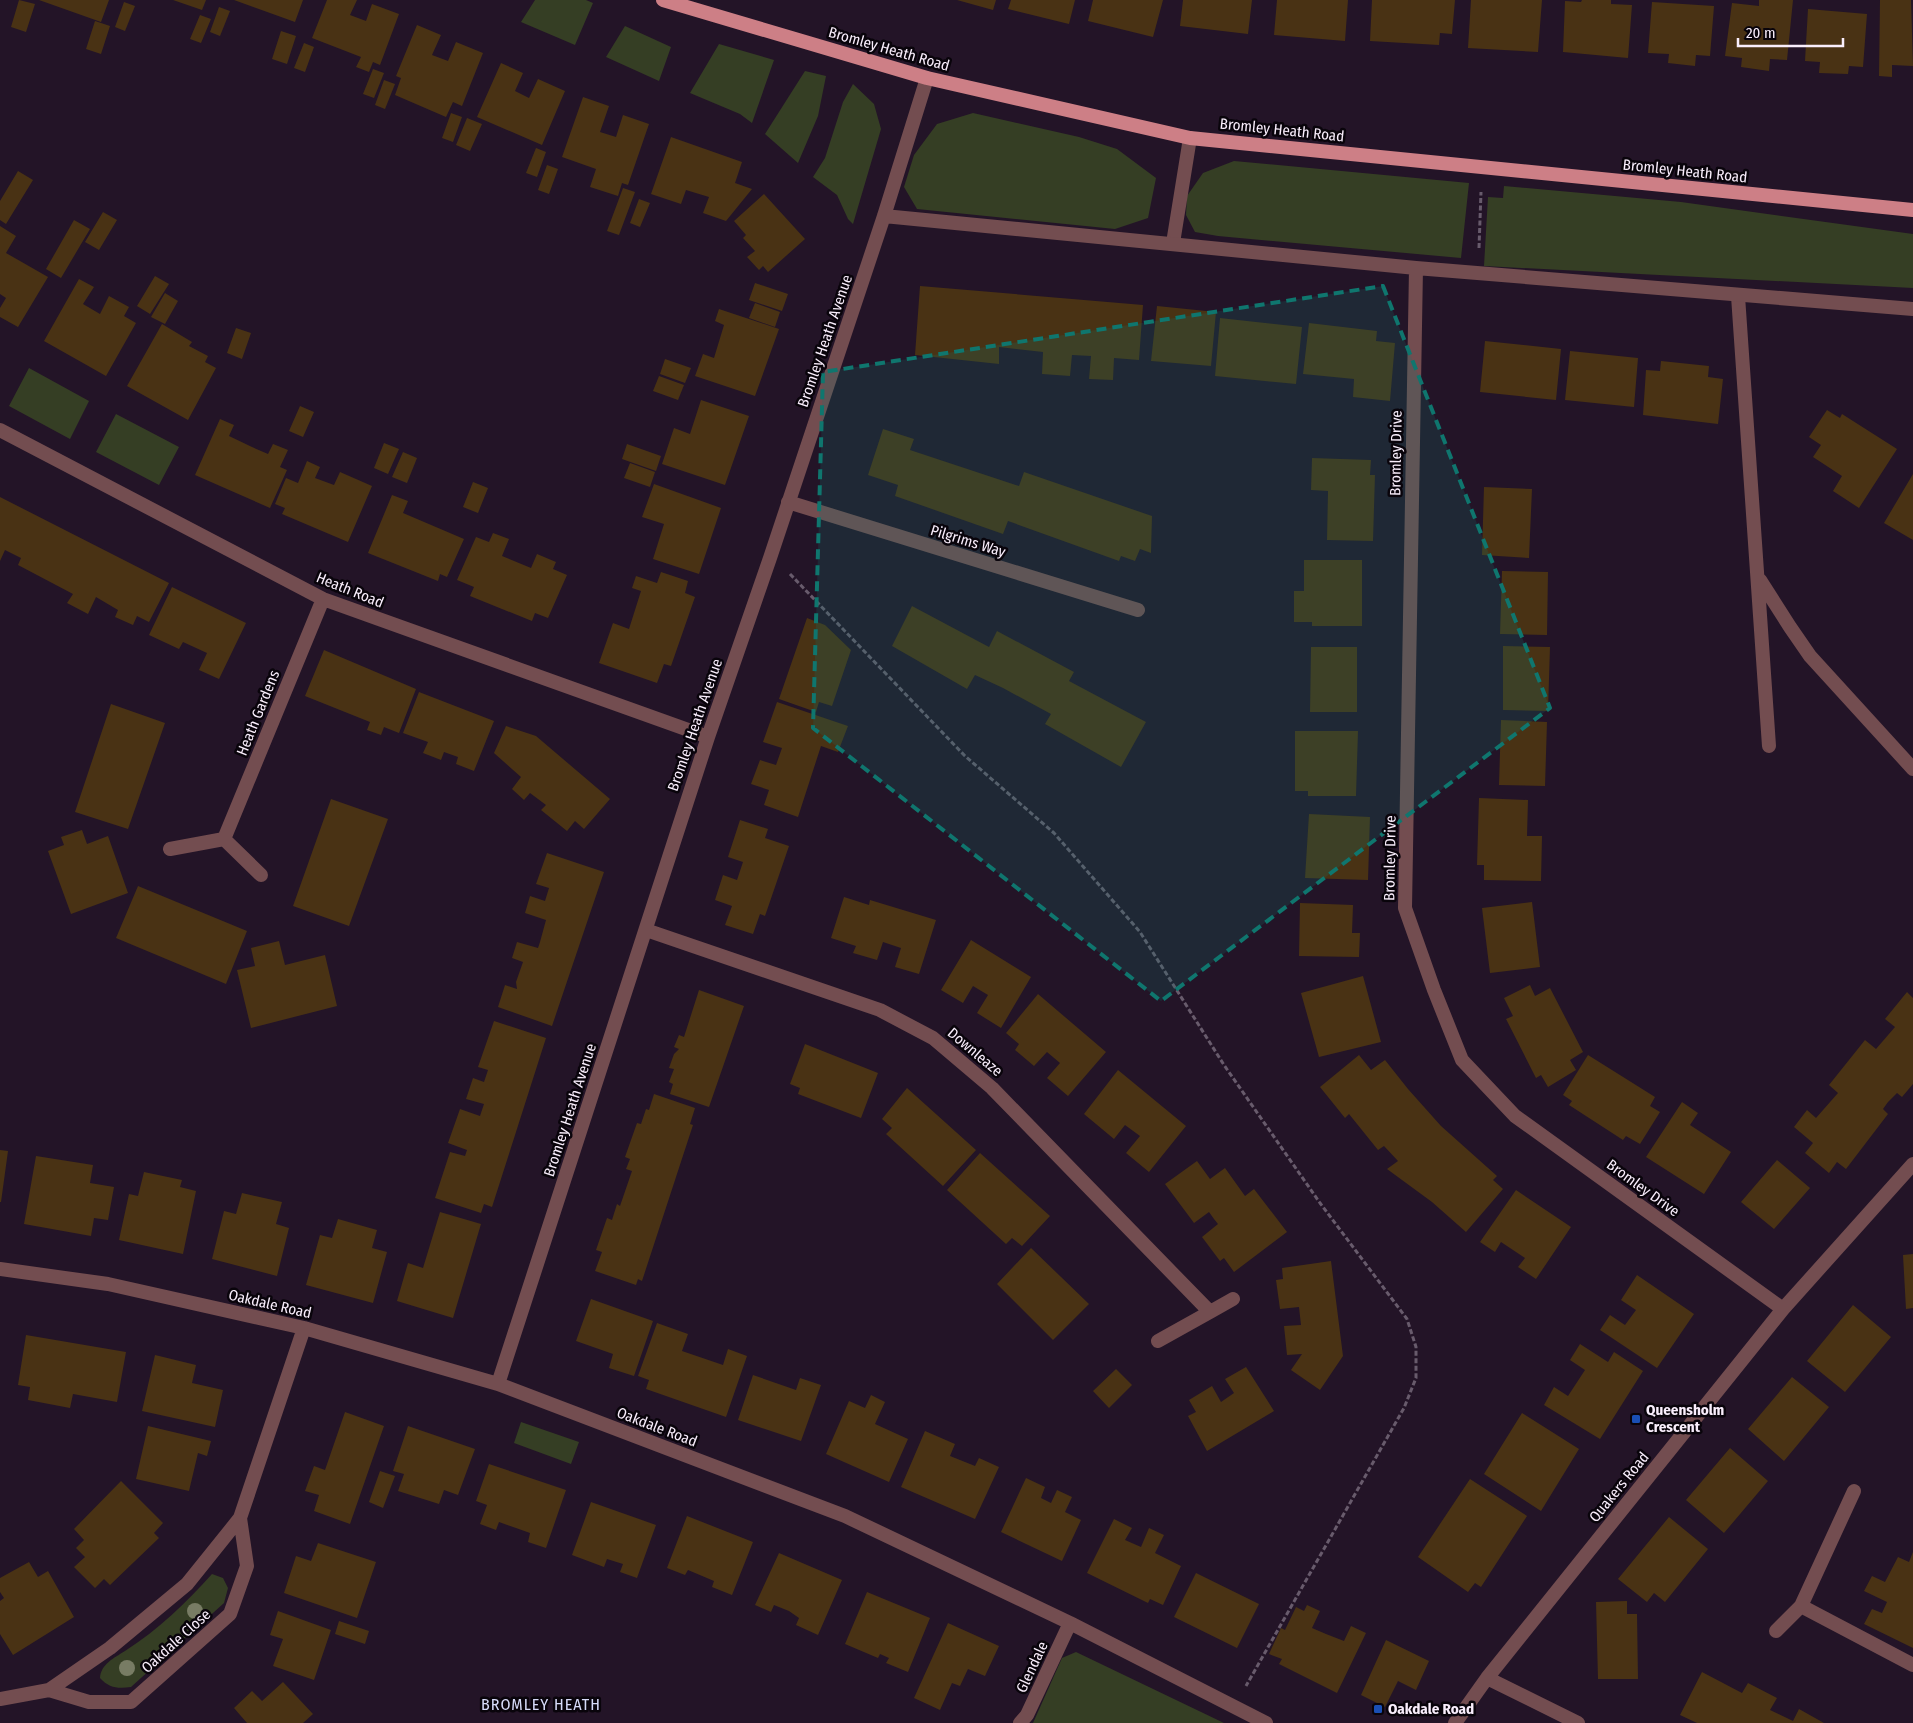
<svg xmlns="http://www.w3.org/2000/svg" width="1913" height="1723" viewBox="0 0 1913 1723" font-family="'Fira Sans Condensed',sans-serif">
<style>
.green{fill:#353e24}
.building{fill:#493214}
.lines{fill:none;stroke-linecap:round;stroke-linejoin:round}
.path{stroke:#685b6c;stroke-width:3;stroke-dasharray:5 2.5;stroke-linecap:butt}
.service{stroke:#734d50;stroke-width:14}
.minor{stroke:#734d50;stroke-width:14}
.primary{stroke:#cd7f86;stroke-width:14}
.tree{fill:#787c64}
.marked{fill:#0f766e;fill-opacity:0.2;stroke:#0f766e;stroke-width:4;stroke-dasharray:10 6;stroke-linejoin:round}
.transit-dot{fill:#1a4fb4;stroke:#09040b;stroke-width:2}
.labels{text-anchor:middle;stroke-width:5;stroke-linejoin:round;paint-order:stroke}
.street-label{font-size:15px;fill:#f9eefc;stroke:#09040b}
.poi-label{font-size:15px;font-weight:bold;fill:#f9eefc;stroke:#09040b;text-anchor:start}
.neighbourhood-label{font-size:16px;letter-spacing:1px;fill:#d7dbf9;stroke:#09040b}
</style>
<rect width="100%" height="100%" fill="#231427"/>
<path class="green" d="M535,0H586L593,3L575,45L521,22Z
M625,26L671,47L659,81L606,57Z
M719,44L774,60L752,123L740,114L690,93Z
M805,71L826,76L818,116L798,163L765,134Z
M853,84L874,104L881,129L853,224L848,219L837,195L813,177L825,158L843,102Z
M973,113L1079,137L1117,149L1156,178L1148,218L1115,229L917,209L904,187L914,155L937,124Z
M1234,161L1469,183L1461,258L1218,236L1195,232L1186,215L1187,196L1203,173Z
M1504,186L1681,202L1913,234V288L1484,266L1488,197L1503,198Z
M29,368L89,401L70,439L9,406Z
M116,414L179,447L159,485L96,452Z
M521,1422L579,1442L571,1464L514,1443Z
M212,1574L223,1578L228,1588L224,1603L131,1687C118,1689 109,1688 100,1678C101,1664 114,1658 125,1651C158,1630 186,1603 212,1574Z
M1076,1652L1224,1723H1033L1062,1658Z"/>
<path class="building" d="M19,0L35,4L26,32L11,27Z
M39,0H109L101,22Z
M173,0H206L202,10Z
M234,0H303L295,22Z
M327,0H357L350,15L366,21L372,4L399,14L380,65L373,62L369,72L356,67L361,57L312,38Z
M957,0H996L993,10Z
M1011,0H1075L1069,24L1008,9Z
M1093,0H1163L1153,37L1088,21Z
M1183,0H1252L1248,34L1180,26Z
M1277,0H1348L1345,41L1274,35Z
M1372,0H1455L1452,34L1440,33L1439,45L1370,41Z
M1471,0H1542L1538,52L1468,48Z
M1582,0H1611V4L1632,5L1628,58L1563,52L1565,1L1581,2Z
M1759,0H1793L1787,60L1770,59L1769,71L1741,67L1742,58L1725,56L1732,3L1759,6Z
M1880,0H1911L1913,66L1892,65V77L1879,76Z
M124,2L135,6L125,31L115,27Z
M1652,2L1714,6L1710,56L1696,55L1695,66L1668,63L1669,54L1648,53Z
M219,7L230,11L220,36L210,32Z
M1808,9L1867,14L1863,67L1849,66L1848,74L1819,73L1820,62L1805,61Z
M200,15L211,19L201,43L190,39Z
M95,21L110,26L101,54L86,49Z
M417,25L441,35L432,55L448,61L456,42L483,53L462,106L453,102L446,117L395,95L401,78L396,76Z
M281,31L296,36L287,64L272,59Z
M304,43L314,47L305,72L294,68Z
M501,63L523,73L515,91L529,98L538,79L565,91L542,145L477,117Z
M373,69L384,73L374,98L363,94Z
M384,80L395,84L385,109L375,105Z
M583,97L609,106L600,132L616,137L623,115L649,124L628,185L622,183L618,196L590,187L596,169L562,157Z
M451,113L462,117L453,142L442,138Z
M467,118L482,124L470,151L456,145Z
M671,137L742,162L735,183L752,189L726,221L703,213L709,197L686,190L681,204L651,194Z
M536,148L546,152L537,177L526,173Z
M547,165L558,169L549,194L538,190Z
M18,171L33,180L6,224L0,220V201Z
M623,188L635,192L619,235L607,231Z
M764,194L805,239L768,272L763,266L759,270L747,257L755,251L743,238L746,235L734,221Z
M639,199L650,203L640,227L630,223Z
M103,212L117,220L99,250L85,242Z
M74,220L90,229L61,278L46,269Z
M0,226L16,236L6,253L48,277L18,327L0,317V308L6,298L0,294Z
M155,276L169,284L150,314L137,306Z
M79,279L94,287L83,304L100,314L109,296L129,307L124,316L136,323L106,376L44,341Z
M755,283L788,294L782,311L749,300Z
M920,286L1143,305L1139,360L1114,358L1113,380L1089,379L1091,356L1072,355L1070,376L1042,374L1043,352L999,347V364L915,355Z
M165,293L178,301L165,324L151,317Z
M755,303L780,312L775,327L749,318Z
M1157,306L1216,312L1211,366L1151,361Z
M719,309L779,329L755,396L695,376L703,354L714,358L724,325L715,321Z
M1220,318L1302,327L1296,384L1215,376Z
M1309,323L1377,331L1376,341L1395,343L1390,401L1353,397L1354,379L1303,374Z
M162,324L192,342L189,346L208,356L205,362L216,368L188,420L127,386Z
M236,328L251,333L242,359L227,353Z
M1485,341L1561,349L1556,400L1480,392Z
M1570,351L1638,358L1634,407L1565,400Z
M665,359L691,368L685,383L660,374Z
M1661,361L1709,366L1708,377L1723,379L1718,424L1643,415L1646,370L1660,371Z
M659,376L684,385L678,400L653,391Z
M701,400L749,416L725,485L662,464L674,428L690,434Z
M300,406L314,412L303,437L289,431Z
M1827,410L1840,418L1842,414L1897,449L1859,508L1833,491L1842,476L1813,457L1821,445L1809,437Z
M220,419L234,425L229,436L252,447L268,454L273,444L288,450L280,467L287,470L270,508L195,475Z
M883,429L914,439L910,450L1019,486L1024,472L1152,516L1151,553L1140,549L1135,561L1121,556L1119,561L1008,521L1003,534L895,496L898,485L868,475Z
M384,443L399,449L388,474L374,468Z
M627,444L661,456L656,471L622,459Z
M403,452L417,458L407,483L392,477Z
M1312,458L1371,460L1370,475H1375L1373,541L1327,540L1328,491L1311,490Z
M307,461L320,467L315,478L334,485L340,472L372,486L348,542L282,514L285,508L275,504L286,478L298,483Z
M630,463L655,472L650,487L624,478Z
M1913,474V540L1884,523Z
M473,482L488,488L478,513L463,507Z
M654,484L721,508L699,574L653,559L664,524L642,517Z
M1484,487L1532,489L1529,558L1482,555Z
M392,495L408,501L403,513L464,539L447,577L440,574L438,581L368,553Z
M0,497L169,583L149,622L137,616L133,625L115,617L118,610L96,597L88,614L67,603L73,594L18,565L21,558L5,550L0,561Z
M493,533L509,539L502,556L531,568L537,554L556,562L553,569L567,575L548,618L535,613L532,621L470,596L474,587L457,580L476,537L489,542Z
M1304,560H1362V626H1312V622H1294V591H1304Z
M1502,571L1548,572L1547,635L1500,634Z
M661,572L688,581L685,593L695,597L671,666L664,664L657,683L599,663L613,623L629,629L641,591L632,588L636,576L657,583Z
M172,587L246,623L219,679L199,670L207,653L183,642L179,649L149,635Z
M912,606L989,647L997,631L1074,672L1069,681L1146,722L1121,767L1045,724L1051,714L1003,688L975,675L967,689L892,646Z
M807,618L825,625L851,650L832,706L819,702L816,712L779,699Z
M1503,646L1550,647L1548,711L1503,710Z
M1311,647H1357V712H1310Z
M324,650L416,689L399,733L384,727L381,735L367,730L370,722L305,696Z
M419,692L494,721L474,771L456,764L458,757L444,752L441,760L423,753L428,742L403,733Z
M777,702L848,726L838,752L821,746L798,817L764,805L769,790L751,784L760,760L776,765L782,748L763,742Z
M111,704L165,723L128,829L75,812Z
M1501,720L1547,722L1545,786L1499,785Z
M506,726L536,736L610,799L584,829L575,821L567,831L541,810L546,805L530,793L524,800L512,789L521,777L494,753Z
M1295,731H1358L1356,796H1308V791H1295Z
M1479,798L1528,800L1527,836H1542L1541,881L1484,880V865H1477Z
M331,799L388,819L349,926L293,906Z
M1309,814L1370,817L1368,880L1305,878Z
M740,820L768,829L765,838L789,846L765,916L760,914L753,934L725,925L732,906L715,900L723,875L737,880L743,862L728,857Z
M82,830L87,844L108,836L128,893L71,914L48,851L64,845L61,837Z
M547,853L604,872L552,1026L498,1007L505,985L517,989L516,982L523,962L512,958L517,942L538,948L540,942L546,920L525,913L530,896L545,901L549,888L536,884Z
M138,886L247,931L226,984L116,938Z
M844,897L869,905L870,900L936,920L919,974L895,967L901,948L883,942L877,960L853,953L856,946L831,938Z
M1532,902L1540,967L1490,973L1482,908Z
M1300,903L1353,905L1352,933H1360L1359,957L1299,956Z
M971,940L1031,977L1001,1028L977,1013L988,995L973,986L963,1003L941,990Z
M279,941L285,965L325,955L337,1006L251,1028L237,970L255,966L251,948Z
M1363,976L1381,1042L1319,1057L1301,993Z
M1530,985L1535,996L1550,988L1583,1052L1570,1060L1576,1070L1548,1087L1541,1075L1536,1078L1506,1019L1513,1016L1504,998Z
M699,990L744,1006L709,1107L670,1094L673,1084L669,1082L674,1069L669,1068L674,1054L679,1049L674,1047L679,1035L684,1037Z
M1907,992L1913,998V1084L1902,1097L1897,1093L1888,1102L1883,1109L1888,1114L1846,1169L1837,1162L1829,1173L1805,1153L1813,1143L1794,1127L1807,1110L1816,1118L1838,1093L1829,1085L1865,1040L1876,1049L1895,1027L1885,1019Z
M1038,994L1106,1052L1068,1096L1047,1078L1060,1063L1047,1052L1034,1066L1015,1050L1019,1044L1006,1033Z
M494,1021L546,1038L492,1207L484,1204L481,1213L435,1198L450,1152L465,1156L467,1150L448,1143L460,1109L480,1116L484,1104L466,1099L473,1078L484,1082L488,1070L478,1067Z
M805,1044L878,1073L861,1118L798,1094L800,1088L790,1084Z
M1359,1055L1371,1070L1385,1060L1408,1089L1441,1126L1497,1176L1493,1180L1503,1189L1466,1232L1432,1202L1387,1169L1398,1161L1384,1146L1378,1150L1349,1114L1345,1118L1320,1087Z
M1588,1055L1655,1097L1650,1106L1660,1112L1640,1144L1626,1136L1623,1140L1569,1105L1572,1101L1563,1095Z
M1118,1070L1186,1126L1149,1172L1126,1153L1140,1136L1125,1125L1114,1139L1084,1114Z
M907,1088L976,1150L943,1186L886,1134L892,1128L882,1119Z
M654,1094L695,1108L690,1124L693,1125L642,1281L638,1279L636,1285L595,1271L602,1252L596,1250L607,1218L612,1220L617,1204L620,1206L632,1171L626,1169L630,1159L625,1157L637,1123L641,1124L646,1109L649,1110Z
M1682,1102L1698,1113L1690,1125L1731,1152L1704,1194L1646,1157Z
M0,1150L8,1151L1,1202H0Z
M980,1153L1050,1216L1022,1246L1012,1238L1006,1244L947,1190Z
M36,1156L93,1165L90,1183L114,1187L108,1220L94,1218L91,1236L24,1224Z
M1777,1160L1810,1188L1774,1229L1741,1202Z
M1197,1161L1210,1179L1225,1168L1245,1196L1254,1189L1287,1232L1234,1272L1224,1258L1220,1261L1202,1237L1218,1224L1214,1219L1209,1212L1194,1223L1165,1184Z
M144,1172L182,1180L180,1187L196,1191L183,1254L119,1240L129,1194L138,1196Z
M1516,1190L1571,1227L1536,1279L1518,1267L1525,1258L1501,1242L1495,1252L1480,1242Z
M242,1193L282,1202L276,1224L289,1228L277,1276L212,1259L224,1211L236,1214Z
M440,1212L481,1224L453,1318L397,1301L408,1263L423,1268Z
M338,1219L377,1230L372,1248L387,1252L373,1303L306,1285L320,1235L332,1238Z
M1031,1248L1089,1304L1053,1340L997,1284Z
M1913,1254V1308L1906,1309L1903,1255Z
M1331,1261L1343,1356L1320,1390L1291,1370L1302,1354L1287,1355L1284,1326L1301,1325L1299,1307L1280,1309L1276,1280L1283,1279L1282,1268Z
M1637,1275L1694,1314L1657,1368L1600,1330L1610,1315L1625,1325L1636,1310L1621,1300Z
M591,1299L653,1321L634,1376L609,1368L613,1354L576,1341Z
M1853,1305L1891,1337L1845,1392L1807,1361Z
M657,1323L688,1334L682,1351L723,1365L728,1349L747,1356L726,1417L646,1389L649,1380L638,1376Z
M26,1335L126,1352L117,1402L73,1394L70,1408L28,1400L30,1387L18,1385Z
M1580,1344L1608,1362L1614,1352L1643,1371L1600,1439L1544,1405L1554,1387L1568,1396L1585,1370L1570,1360Z
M155,1355L196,1365L192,1383L223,1390L215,1427L142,1411Z
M1246,1367L1274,1411L1207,1451L1188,1416L1196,1412L1189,1400L1212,1386L1221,1402L1234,1393L1225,1379Z
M1116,1369L1132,1385L1109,1408L1093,1391Z
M753,1375L796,1390L800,1378L821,1385L801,1441L738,1420Z
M1792,1377L1829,1407L1784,1461L1748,1429Z
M871,1395L885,1402L875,1424L908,1439L889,1482L826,1454L849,1401L865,1408Z
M345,1412L384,1426L350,1524L314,1511L319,1495L305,1491L314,1466L325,1470Z
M1522,1413L1579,1449L1541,1511L1484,1474Z
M148,1426L211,1441L207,1456L198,1453L189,1491L136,1479Z
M408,1426L475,1449L458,1495L444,1490L439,1504L398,1491L404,1474L393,1471Z
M925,1431L955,1444L950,1456L975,1466L979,1458L999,1467L975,1519L901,1487Z
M1730,1448L1768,1481L1724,1533L1686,1500Z
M489,1464L566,1490L546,1548L528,1542L530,1533L516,1528L499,1522L496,1530L480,1524L487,1505L476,1501Z
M380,1471L395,1476L383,1508L369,1502Z
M1026,1478L1045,1487L1041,1498L1051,1503L1057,1490L1072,1497L1065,1512L1081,1520L1062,1561L1001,1532Z
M1470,1479L1527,1516L1481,1587L1475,1583L1468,1592L1418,1557Z
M121,1481L163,1523L154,1533L159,1538L110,1585L104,1579L95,1588L74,1567L85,1557L76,1548L84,1540L74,1529Z
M591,1502L656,1525L637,1578L620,1572L623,1564L607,1559L604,1567L572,1555Z
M687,1516L753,1542L732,1595L712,1587L714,1581L688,1570L685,1575L667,1568Z
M1669,1517L1708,1549L1665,1602L1654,1593L1647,1602L1618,1579Z
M1114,1519L1132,1528L1125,1540L1141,1547L1149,1528L1164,1535L1155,1553L1181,1566L1163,1605L1150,1599L1148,1603L1087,1573Z
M318,1543L376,1562L357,1618L284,1593L296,1556L311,1561Z
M1913,1552V1648L1864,1624L1872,1609L1882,1613L1887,1602L1864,1591L1872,1576L1885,1582L1898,1557L1909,1562Z
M779,1553L842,1580L818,1635L796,1625L799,1618L789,1611L774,1605L771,1612L755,1605Z
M29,1562L38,1577L48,1571L74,1617L13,1655L0,1634V1601L4,1598L0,1592V1578Z
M1196,1573L1259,1604L1237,1648L1174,1617Z
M867,1592L930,1618L908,1672L886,1663L889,1658L880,1654L878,1658L845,1644Z
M1627,1601V1614H1637L1638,1679H1598L1596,1602Z
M1307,1605L1320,1611L1312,1628L1326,1634L1344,1641L1351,1626L1366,1633L1337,1693L1279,1664L1282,1659L1269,1654L1281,1628L1285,1630L1296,1607L1304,1611Z
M278,1611L331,1630L314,1680L273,1666L283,1639L270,1635Z
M339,1621L369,1631L365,1644L335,1634Z
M948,1623L999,1646L985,1676L968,1669L960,1686L952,1683L940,1710L914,1698Z
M1386,1640L1429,1661L1416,1690L1398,1681L1385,1707L1361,1695Z
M1702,1672L1742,1693L1748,1683L1777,1698L1770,1710L1793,1721L1799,1709L1824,1723H1697L1680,1715Z
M283,1682L313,1714L303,1723H247L234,1708L252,1691L262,1701Z"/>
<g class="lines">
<path class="path" d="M1479,248L1481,192
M790,574L965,756L1054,833L1140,932L1224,1065L1320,1203L1407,1319L1416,1347V1378L1404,1408L1246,1686"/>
<path class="service" d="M1173,243L1190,138
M1738,296L1769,746
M1760,580L1790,627L1810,656L1913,769
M1854,1491L1801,1606L1913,1665
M1776,1631L1801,1606"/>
<path class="minor" d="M884,216L1416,268L1913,309
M1416,268L1405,908L1434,990L1462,1060L1515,1116L1783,1309
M0,430L323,599L708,737
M788,502L1138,610
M170,849L224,839
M261,875L224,839L323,599
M646,930L880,1010L933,1038L992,1088L1210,1312L1158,1341
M0,1269L108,1284L304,1328L498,1384L845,1516L1070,1623L1266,1723
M1210,1312L1233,1299
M498,1384L708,737L770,558L884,216L927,78
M1487,1678L1578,1723
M49,1690L89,1702H131L230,1614L247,1566L240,1518
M0,1699L49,1690L110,1648L187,1584L240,1518L304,1328
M1020,1723L1027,1715L1070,1623
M1455,1723L1487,1678L1783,1309L1913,1164"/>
<path class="primary" d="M663,0L927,78L1190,138L1913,210"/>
</g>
<g class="tree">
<circle cx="195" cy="1611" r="8"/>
<circle cx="127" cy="1668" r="8"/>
</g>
<path class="marked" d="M1383,286L1550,708L1161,1001L813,728L823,372Z"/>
<g class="transit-dot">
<rect x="1631" y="1414" width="10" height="10" rx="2.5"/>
<rect x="1373" y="1704" width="10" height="10" rx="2.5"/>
</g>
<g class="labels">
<g class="street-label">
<text transform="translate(889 49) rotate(16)" y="5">Bromley Heath Road</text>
<text transform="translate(1282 130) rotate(6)" y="5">Bromley Heath Road</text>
<text transform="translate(1685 171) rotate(6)" y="5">Bromley Heath Road</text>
<text transform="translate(825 341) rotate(-71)" y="5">Bromley Heath Avenue</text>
<text transform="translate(1396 453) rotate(-89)" y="5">Bromley Drive</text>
<text transform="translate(968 541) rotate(17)" y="5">Pilgrims Way</text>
<text transform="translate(350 590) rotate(22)" y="5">Heath Road</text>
<text transform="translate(258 713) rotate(-68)" y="5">Heath Gardens</text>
<text transform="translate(695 725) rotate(-71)" y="5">Bromley Heath Avenue</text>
<text transform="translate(1390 858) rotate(-89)" y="5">Bromley Drive</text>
<text transform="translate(975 1052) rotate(40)" y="5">Downleaze</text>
<text transform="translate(570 1110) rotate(-72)" y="5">Bromley Heath Avenue</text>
<text transform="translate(1643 1188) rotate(36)" y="5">Bromley Drive</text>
<text transform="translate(270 1304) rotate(13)" y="5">Oakdale Road</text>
<text transform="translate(657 1427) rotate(21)" y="5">Oakdale Road</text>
<text transform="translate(1619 1487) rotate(-51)" y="5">Quakers Road</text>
<text transform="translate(176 1641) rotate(-42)" y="5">Oakdale Close</text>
<text transform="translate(1032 1667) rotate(-65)" y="5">Glendale</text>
</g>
<g class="poi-label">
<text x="1646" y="1415">Queensholm<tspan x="1646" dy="17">Crescent</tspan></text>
<text x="1388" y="1714">Oakdale Road</text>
</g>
<g class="neighbourhood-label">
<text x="541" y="1710">BROMLEY HEATH</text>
</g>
</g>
<path d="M1738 38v8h105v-8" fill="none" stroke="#f9eefc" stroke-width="2.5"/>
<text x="1746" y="38" font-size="15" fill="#f9eefc" stroke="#09040b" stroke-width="4" paint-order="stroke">20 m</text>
</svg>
